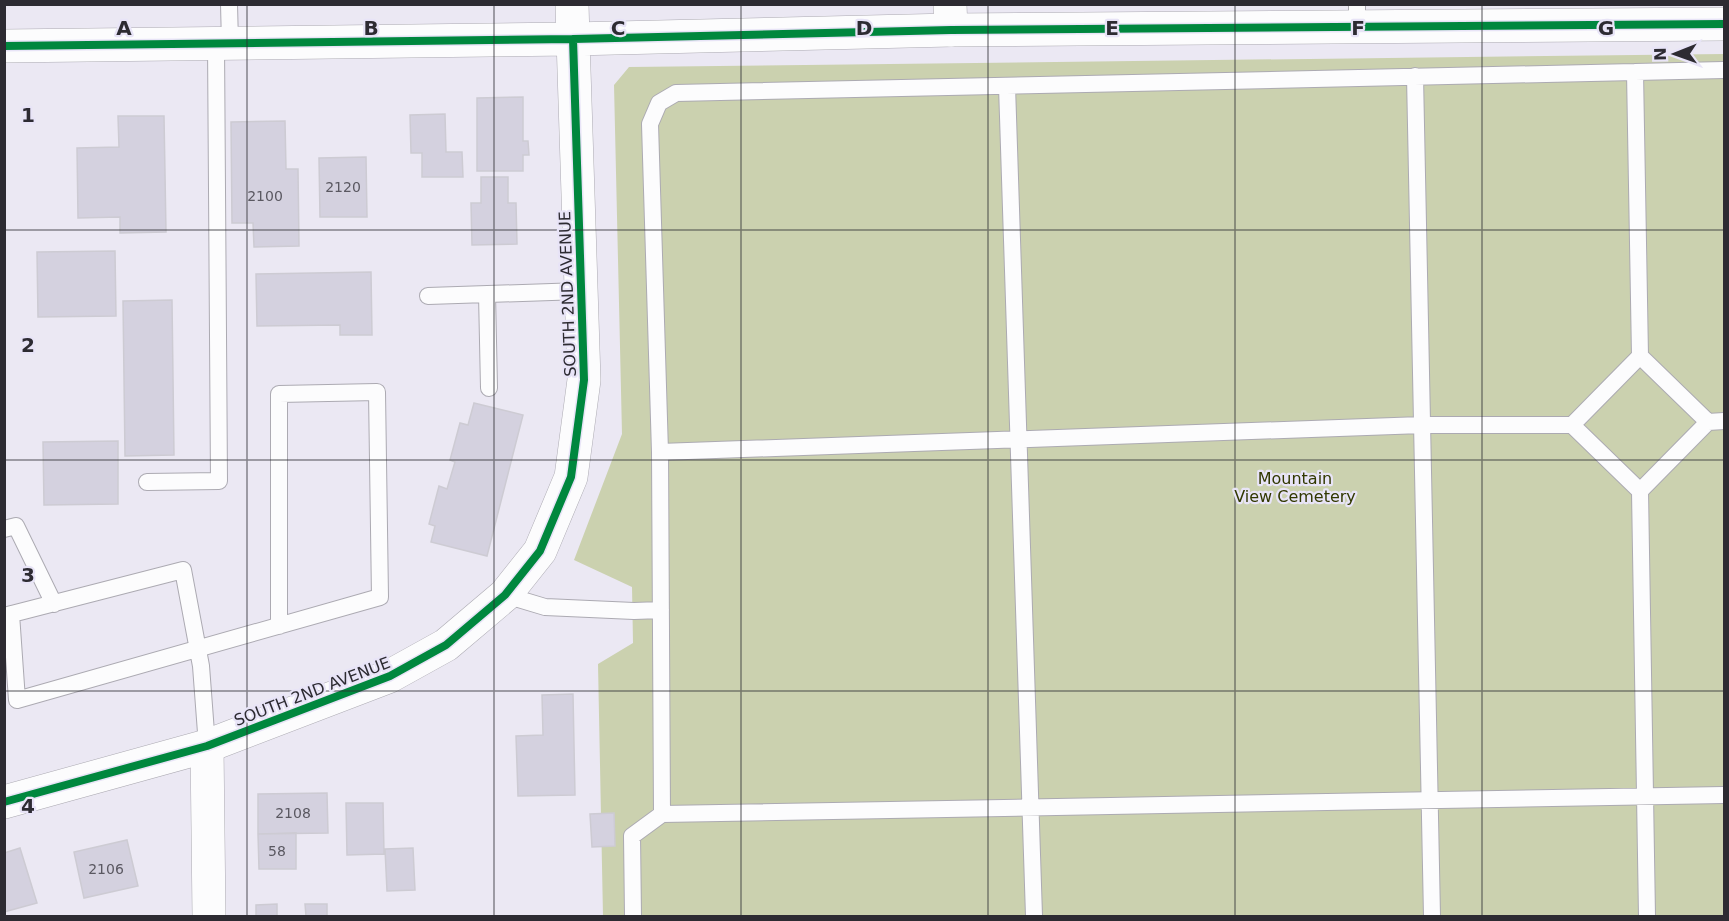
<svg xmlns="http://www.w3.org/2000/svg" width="1729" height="921" viewBox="0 0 1729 921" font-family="'DejaVu Sans',sans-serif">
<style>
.green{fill:#cbd1af}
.building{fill:#d4d1df;stroke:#cdcbd3;stroke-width:1.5}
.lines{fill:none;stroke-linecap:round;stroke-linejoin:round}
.service-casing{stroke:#acaab2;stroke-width:18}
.minor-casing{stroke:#acaab2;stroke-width:34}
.tertiary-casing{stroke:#acaab2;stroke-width:34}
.secondary-casing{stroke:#acaab2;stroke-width:34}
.service{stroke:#fcfcfd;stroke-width:16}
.minor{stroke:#fcfcfd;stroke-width:33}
.tertiary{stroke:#fcfcfd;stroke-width:33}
.secondary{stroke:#fcfcfd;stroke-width:33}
.cycleway-casing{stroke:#e8e4f7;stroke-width:11}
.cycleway{stroke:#00873e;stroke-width:8}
.grid{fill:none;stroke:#2d2b32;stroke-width:1.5;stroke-opacity:0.55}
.labels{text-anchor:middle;stroke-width:4.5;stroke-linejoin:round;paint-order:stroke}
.number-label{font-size:14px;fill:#5a5861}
.street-label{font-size:16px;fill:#2d2b32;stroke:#e8e4f7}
.park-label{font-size:16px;fill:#313800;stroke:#e8e4f7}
.grid-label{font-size:20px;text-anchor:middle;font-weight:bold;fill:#2d2b32;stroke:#e8e4f7;stroke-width:4.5;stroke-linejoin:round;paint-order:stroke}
</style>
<rect width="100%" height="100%" fill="#ebe8f3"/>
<path class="green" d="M1724,54V916H603L598,664L633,643L632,587L574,560L622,434L614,85L629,67Z"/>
<path class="building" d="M523,97V141H528L529,155H523V171H477V98Z
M445,114L446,152H462L463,177H422V153H411L410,115Z
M118,116H164L166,232L120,233V217L78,218L77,148L119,147Z
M285,121L286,169H298L299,246L254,247L253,223H232L231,122Z
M366,157L367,217H320L319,158Z
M481,177H508V203H516L517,244L472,245L471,203H481Z
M115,251L116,316L38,317L37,252Z
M371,272L372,335H340V325L257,326L256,274Z
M172,300L174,455L125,456L123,301Z
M474,403L523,415L487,556L431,542L435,526L429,524L439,486L447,489L455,462L450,460L460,423L468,425Z
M118,441V504L44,505L43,442Z
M573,694L575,795L518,796L516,736L543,735L542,695Z
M327,793L328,833L258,834V794Z
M346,803H383L384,854L347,855Z
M614,813L615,846L592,847L590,814Z
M296,833V869H259L258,834Z
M127,840L138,886L84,898L74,852Z
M20,848L37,903L4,912V853Z
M413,848L415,890L387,891L385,849Z
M277,904V916H256V905Z
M305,904H327V916H306Z"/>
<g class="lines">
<defs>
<path id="service" d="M229,4L230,43
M1357,4V27
M1635,72L1640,356
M1415,76L1432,916
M1007,86L1034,916
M487,294L489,388
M428,296L581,291
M1708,422L1640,356L1572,425L1640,491L1708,422L1724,421
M660,452L1422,425H1572
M147,482L219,481L216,44
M1640,491L1647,916
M4,529L16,526L54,604
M505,595L545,607L634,611L661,610
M11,614L17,700L380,597L377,392L279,394V626
M4,616L183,570L201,666L207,746
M662,814L660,452L650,124L659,103L676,93L1724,70
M633,916L632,836L662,814L1724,795"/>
<path id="minor" d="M950,4L951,30
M207,746L209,916"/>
<path id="tertiary" d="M572,4L573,39"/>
<path id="secondary" d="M4,46L573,39L951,30L1724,24
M4,802L207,746L390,676L446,645L505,595L540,551L571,477L584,380L573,39"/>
</defs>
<use href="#service" class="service-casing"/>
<use href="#minor" class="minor-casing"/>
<use href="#tertiary" class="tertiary-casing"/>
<use href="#secondary" class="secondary-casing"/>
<use href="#service" class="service"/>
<use href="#minor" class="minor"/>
<use href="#tertiary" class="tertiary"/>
<use href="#secondary" class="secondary"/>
<defs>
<path id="cycleway" d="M4,46L573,39L951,30L1724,24
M4,802L207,746L390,676L446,645L505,595L540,551L571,477L584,380L573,39"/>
</defs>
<use href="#cycleway" class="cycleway-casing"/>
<use href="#cycleway" class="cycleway"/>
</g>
<path class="grid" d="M247,4V916M494,4V916M741,4V916M988,4V916M1235,4V916M1482,4V916M4,230H1724M4,460H1724M4,691H1724"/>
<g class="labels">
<g class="number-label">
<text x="343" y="192">2120</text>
<text x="265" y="201">2100</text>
<text x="293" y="818">2108</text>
<text x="277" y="856">58</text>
<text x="106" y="874">2106</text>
</g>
<g class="street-label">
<text transform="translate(567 294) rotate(-92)" y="6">SOUTH 2ND AVENUE</text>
<text transform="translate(312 691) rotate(-21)" y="6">SOUTH 2ND AVENUE</text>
</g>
<g class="park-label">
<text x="1295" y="484">Mountain<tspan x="1295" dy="18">View Cemetery</tspan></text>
</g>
</g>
<g class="grid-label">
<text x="124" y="35">A</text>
<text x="371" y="35">B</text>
<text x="618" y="35">C</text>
<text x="864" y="35">D</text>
<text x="1112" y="35">E</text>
<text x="1358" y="35">F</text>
<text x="1606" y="35">G</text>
<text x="28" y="122">1</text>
<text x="28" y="352">2</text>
<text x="28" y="582">3</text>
<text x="28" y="813">4</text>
</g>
<rect width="1729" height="921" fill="none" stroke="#2d2b32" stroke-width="12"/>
<g transform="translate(1675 54) rotate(269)" stroke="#e8e4f7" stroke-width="4.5" paint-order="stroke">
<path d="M0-4.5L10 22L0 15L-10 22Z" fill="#2d2b32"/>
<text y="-9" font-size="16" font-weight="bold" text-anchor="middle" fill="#2d2b32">N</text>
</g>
</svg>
